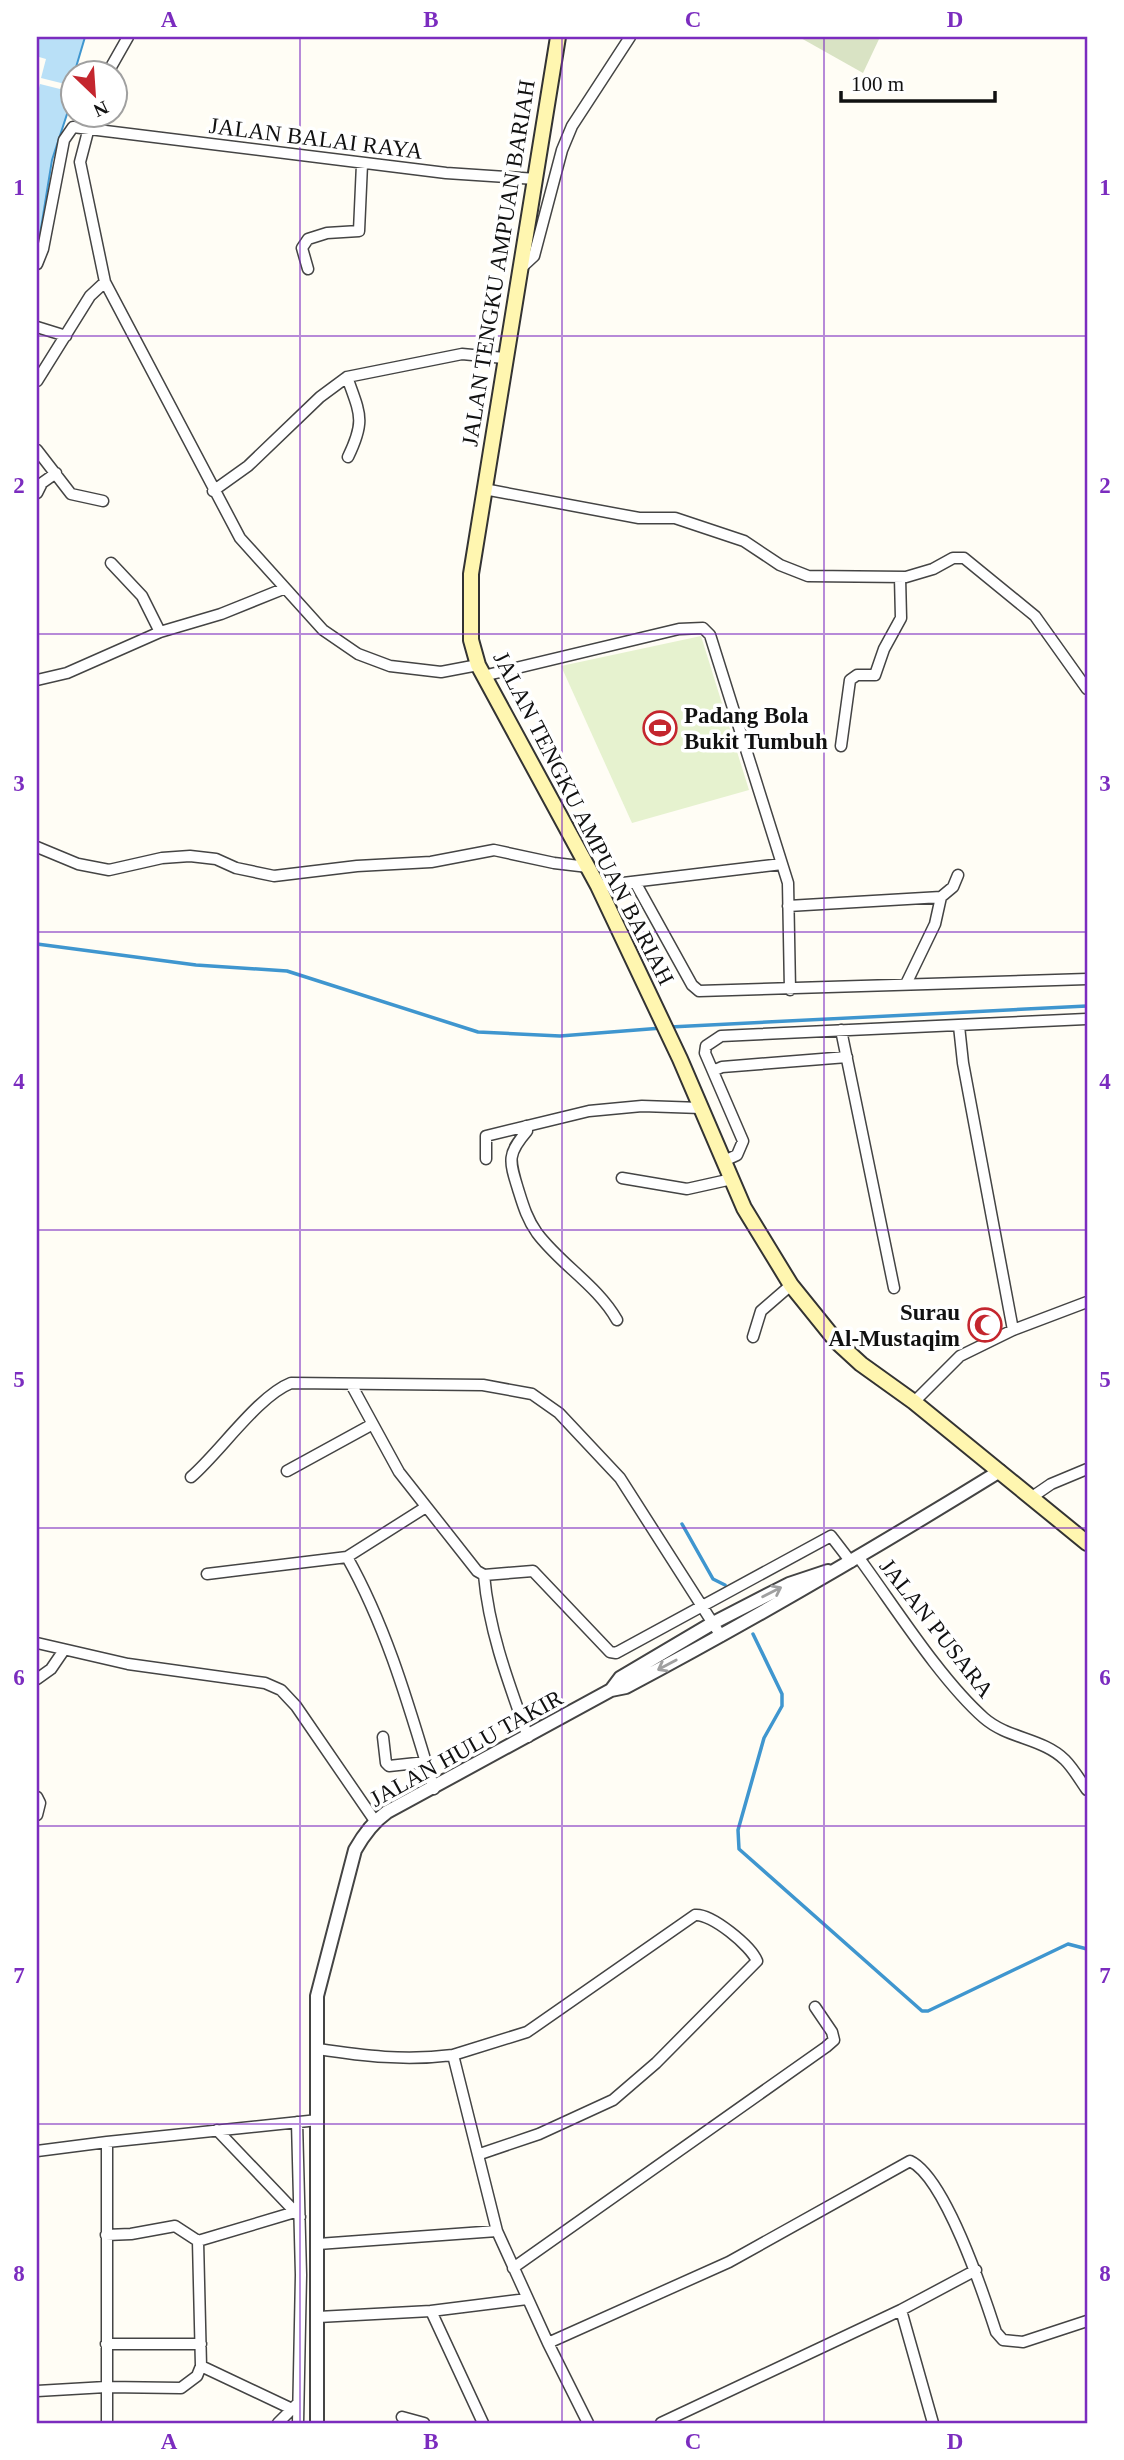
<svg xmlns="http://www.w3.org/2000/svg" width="1124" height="2460" viewBox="0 0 1124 2460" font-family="Georgia,serif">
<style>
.cemetery{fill:#d9e3c4}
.pitch{fill:#e6f2cf}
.water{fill:#b9e0f7;stroke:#3f96cf;stroke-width:2}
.pier{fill:#fffdf5}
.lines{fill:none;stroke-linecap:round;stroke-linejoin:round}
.stream{stroke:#3f96cf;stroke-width:3.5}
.minor-casing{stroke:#444;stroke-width:13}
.tertiary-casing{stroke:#444;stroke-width:16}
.secondary-casing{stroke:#333;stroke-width:18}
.minor{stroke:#fff;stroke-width:10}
.tertiary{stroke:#fff;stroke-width:12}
.secondary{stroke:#fff6b0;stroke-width:14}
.oneway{stroke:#a0a0a0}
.grid{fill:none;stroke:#7b2cbf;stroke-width:2;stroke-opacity:0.55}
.labels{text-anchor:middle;stroke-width:7;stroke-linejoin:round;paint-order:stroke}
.street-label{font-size:23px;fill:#111;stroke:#fff}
.poi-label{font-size:23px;font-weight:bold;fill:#111;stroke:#fff;text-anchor:start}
.neatline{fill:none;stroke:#7b2cbf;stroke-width:2.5}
.grid-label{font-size:23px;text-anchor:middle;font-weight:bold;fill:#7b2cbf}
</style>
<rect width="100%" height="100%" fill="#fffdf5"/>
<path class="cemetery" d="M799,37H880L863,73Z"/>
<path class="pitch" d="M701,636L749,790L632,823L561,666Z"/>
<path class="water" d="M37,37H85L74,74L68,111L52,160L37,253Z"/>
<path class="pier" d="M39,57L46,59L41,78L73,86L72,92L40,84L37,96Z"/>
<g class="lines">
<path class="stream" d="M37,944L196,965L287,971L478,1032L560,1036L662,1028
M670,1027L1087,1006
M682,1524L713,1579L725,1585
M753,1634L782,1694V1706L764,1738L738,1830L739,1849L922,2011H928L1068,1944L1087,1949"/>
<defs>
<path id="minor" d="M107,74L128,37
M92,116L80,162L105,282L240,538L323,630L358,654L390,666L441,672L478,665
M37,264L43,249L64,140L73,127L446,173L536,179
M521,268L534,256L562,150L572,126L630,37
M308,269L302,248L308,239L327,233L359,231L362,164
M37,327L66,336
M347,377C360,414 366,420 348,457
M37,381L90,296L105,282
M37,450L71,494L103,501
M484,489L639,518H675L744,541L780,565L808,576L906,577L933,569L953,558H964L1035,616L1087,689
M213,491L248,466L320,397L347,377L462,354L504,358
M37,493L42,483L56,473
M111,563L142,596L160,632
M483,676L679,629L703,628L710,635L788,883L790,990
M37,680L67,673L160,632L221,614L283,589
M841,746L850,680L857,675H875L884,649L901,618L900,577
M37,847L78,864L109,870L162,858L190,856L216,859L236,868L274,876L357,866L431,862L494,850L554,863L588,867
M635,882L692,985L699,991L1087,979
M598,886L782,864
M788,906L941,897L953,887L958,875
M906,984L935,924L941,897
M959,1026L963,1063L1013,1330
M841,1030L894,1288
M713,1071L722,1067L847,1057
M526,1126L527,1131C507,1154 509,1160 518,1189C523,1205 527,1219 537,1233C561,1265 597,1285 617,1320
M486,1159V1136L589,1111L642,1106L701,1108
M724,1161L737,1155L743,1141L705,1053L706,1046L721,1036L1086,1019
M622,1178L687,1189L732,1179
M753,1337L761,1311L791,1285
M352,1386L399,1472L477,1571L484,1575L533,1571L610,1652L616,1653L831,1536L851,1562
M914,1402L960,1356L1013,1330L1087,1302
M287,1471L371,1425
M191,1477C220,1452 258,1396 291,1383L483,1385L532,1394L559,1413L620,1478L721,1636
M1032,1497L1051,1484L1087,1469
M347,1557C388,1630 410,1710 434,1789
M859,1558C895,1607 940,1679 984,1718C1008,1739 1043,1738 1065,1760C1073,1768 1080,1780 1087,1790
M207,1574L347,1557L426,1507
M484,1575C489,1632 509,1684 528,1737
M37,1643L128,1664L265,1683L281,1690L296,1706L375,1821
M37,1679L51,1669L64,1650
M383,1737L386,1763L389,1766L426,1762
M37,1797L40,1803L37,1815
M318,2049C364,2056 405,2061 453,2055L497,2231L548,2343L588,2423
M453,2055L527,2032L695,1915C711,1913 751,1946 757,1961L656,2063L613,2100L539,2134L480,2154
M297,2122L301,2275L298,2423
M217,2130L300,2217
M37,2151L107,2142
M198,2241L295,2212
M318,2244L497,2231
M513,2268L826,2047L834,2040L832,2032L815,2007
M901,2310L933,2423
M318,2317L431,2311
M548,2343L729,2262L910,2161C945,2177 984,2295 996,2332L1003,2340L1023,2342L1087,2321
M106,2344H201
M201,2366L292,2409
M37,2391L106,2387L181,2388L197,2376L201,2366L198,2241L175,2226L131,2234L106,2235
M402,2417L424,2423
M107,2423V2142L318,2120
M278,2423L296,2405
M483,2423L431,2311L527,2299
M661,2423L901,2310L976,2270"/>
<path id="tertiary" d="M611,1690L620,1678L713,1623L789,1584L828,1571
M317,2423V1996L355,1850C364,1834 373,1822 387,1812L611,1690L626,1687C754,1619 877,1547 1000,1471"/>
<path id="secondary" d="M558,37L471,574V640L478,665L598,886L680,1059L744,1208L791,1285L837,1342L861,1364L914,1402L1087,1543"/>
</defs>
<use href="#minor" class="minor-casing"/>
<use href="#tertiary" class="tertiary-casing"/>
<use href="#secondary" class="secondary-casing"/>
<use href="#minor" class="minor"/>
<use href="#tertiary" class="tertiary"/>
<use href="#secondary" class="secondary"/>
</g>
<defs><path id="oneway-shaft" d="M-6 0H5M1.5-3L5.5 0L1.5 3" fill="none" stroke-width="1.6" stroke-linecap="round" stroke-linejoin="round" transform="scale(1.75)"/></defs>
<g class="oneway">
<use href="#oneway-shaft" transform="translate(772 1592) rotate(-27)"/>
<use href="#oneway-shaft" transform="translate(667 1665) rotate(152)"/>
</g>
<path class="grid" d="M300,37V2423M562,37V2423M824,37V2423M37,336H1087M37,634H1087M37,932H1087M37,1230H1087M37,1528H1087M37,1826H1087M37,2124H1087"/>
<defs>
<symbol id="stadium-ring" viewBox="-11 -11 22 22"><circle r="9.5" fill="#fff" stroke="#c4262e" stroke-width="1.5"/><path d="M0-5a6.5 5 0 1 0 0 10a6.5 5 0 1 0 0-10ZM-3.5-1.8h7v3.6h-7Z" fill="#c4262e"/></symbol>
<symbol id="mosque-ring" viewBox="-11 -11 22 22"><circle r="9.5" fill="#fff" stroke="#c4262e" stroke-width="1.5"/><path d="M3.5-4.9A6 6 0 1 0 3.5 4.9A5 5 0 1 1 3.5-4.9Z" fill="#c4262e"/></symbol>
</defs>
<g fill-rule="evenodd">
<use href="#stadium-ring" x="641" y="709" width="38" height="38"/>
<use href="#mosque-ring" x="966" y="1306" width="38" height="38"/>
</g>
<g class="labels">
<g class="street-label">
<text transform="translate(316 138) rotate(7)" y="8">JALAN BALAI RAYA</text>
<text transform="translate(498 263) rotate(-81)" y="8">JALAN TENGKU AMPUAN BARIAH</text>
<text transform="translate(584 818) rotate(63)" y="8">JALAN TENGKU AMPUAN BARIAH</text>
<text transform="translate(937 1628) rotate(52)" y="8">JALAN PUSARA</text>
<text transform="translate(466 1748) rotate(-29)" y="8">JALAN HULU TAKIR</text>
</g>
<g class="poi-label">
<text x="684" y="723">Padang Bola<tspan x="684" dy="26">Bukit Tumbuh</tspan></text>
<text x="960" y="1320" text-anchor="end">Surau<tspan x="960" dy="26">Al-Mustaqim</tspan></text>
</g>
</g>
<rect width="1124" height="2460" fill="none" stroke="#ffffff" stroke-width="77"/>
<g transform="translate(94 94) rotate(155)"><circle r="33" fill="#ffffff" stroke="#a0a0a0" stroke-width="2"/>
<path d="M0-5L12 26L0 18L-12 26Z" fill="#c4262e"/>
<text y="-10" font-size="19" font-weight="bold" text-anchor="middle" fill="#111111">N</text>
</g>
<path d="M841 91v10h154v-10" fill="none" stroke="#111111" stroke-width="3.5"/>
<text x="851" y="91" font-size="21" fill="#111111" stroke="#ffffff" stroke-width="5" paint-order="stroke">100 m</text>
<rect x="38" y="38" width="1048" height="2384" class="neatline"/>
<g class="grid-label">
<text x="169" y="27">A</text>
<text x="431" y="27">B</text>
<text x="693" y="27">C</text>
<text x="955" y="27">D</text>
<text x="19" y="195">1</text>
<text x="1105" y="195">1</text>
<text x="19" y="493">2</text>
<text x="1105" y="493">2</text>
<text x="19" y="791">3</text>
<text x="1105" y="791">3</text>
<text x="19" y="1089">4</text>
<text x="1105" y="1089">4</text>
<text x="19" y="1387">5</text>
<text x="1105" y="1387">5</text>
<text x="19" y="1685">6</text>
<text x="1105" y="1685">6</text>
<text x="19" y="1983">7</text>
<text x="1105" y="1983">7</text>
<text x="19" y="2281">8</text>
<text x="1105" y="2281">8</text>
<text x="169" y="2449">A</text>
<text x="431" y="2449">B</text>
<text x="693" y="2449">C</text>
<text x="955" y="2449">D</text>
</g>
</svg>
